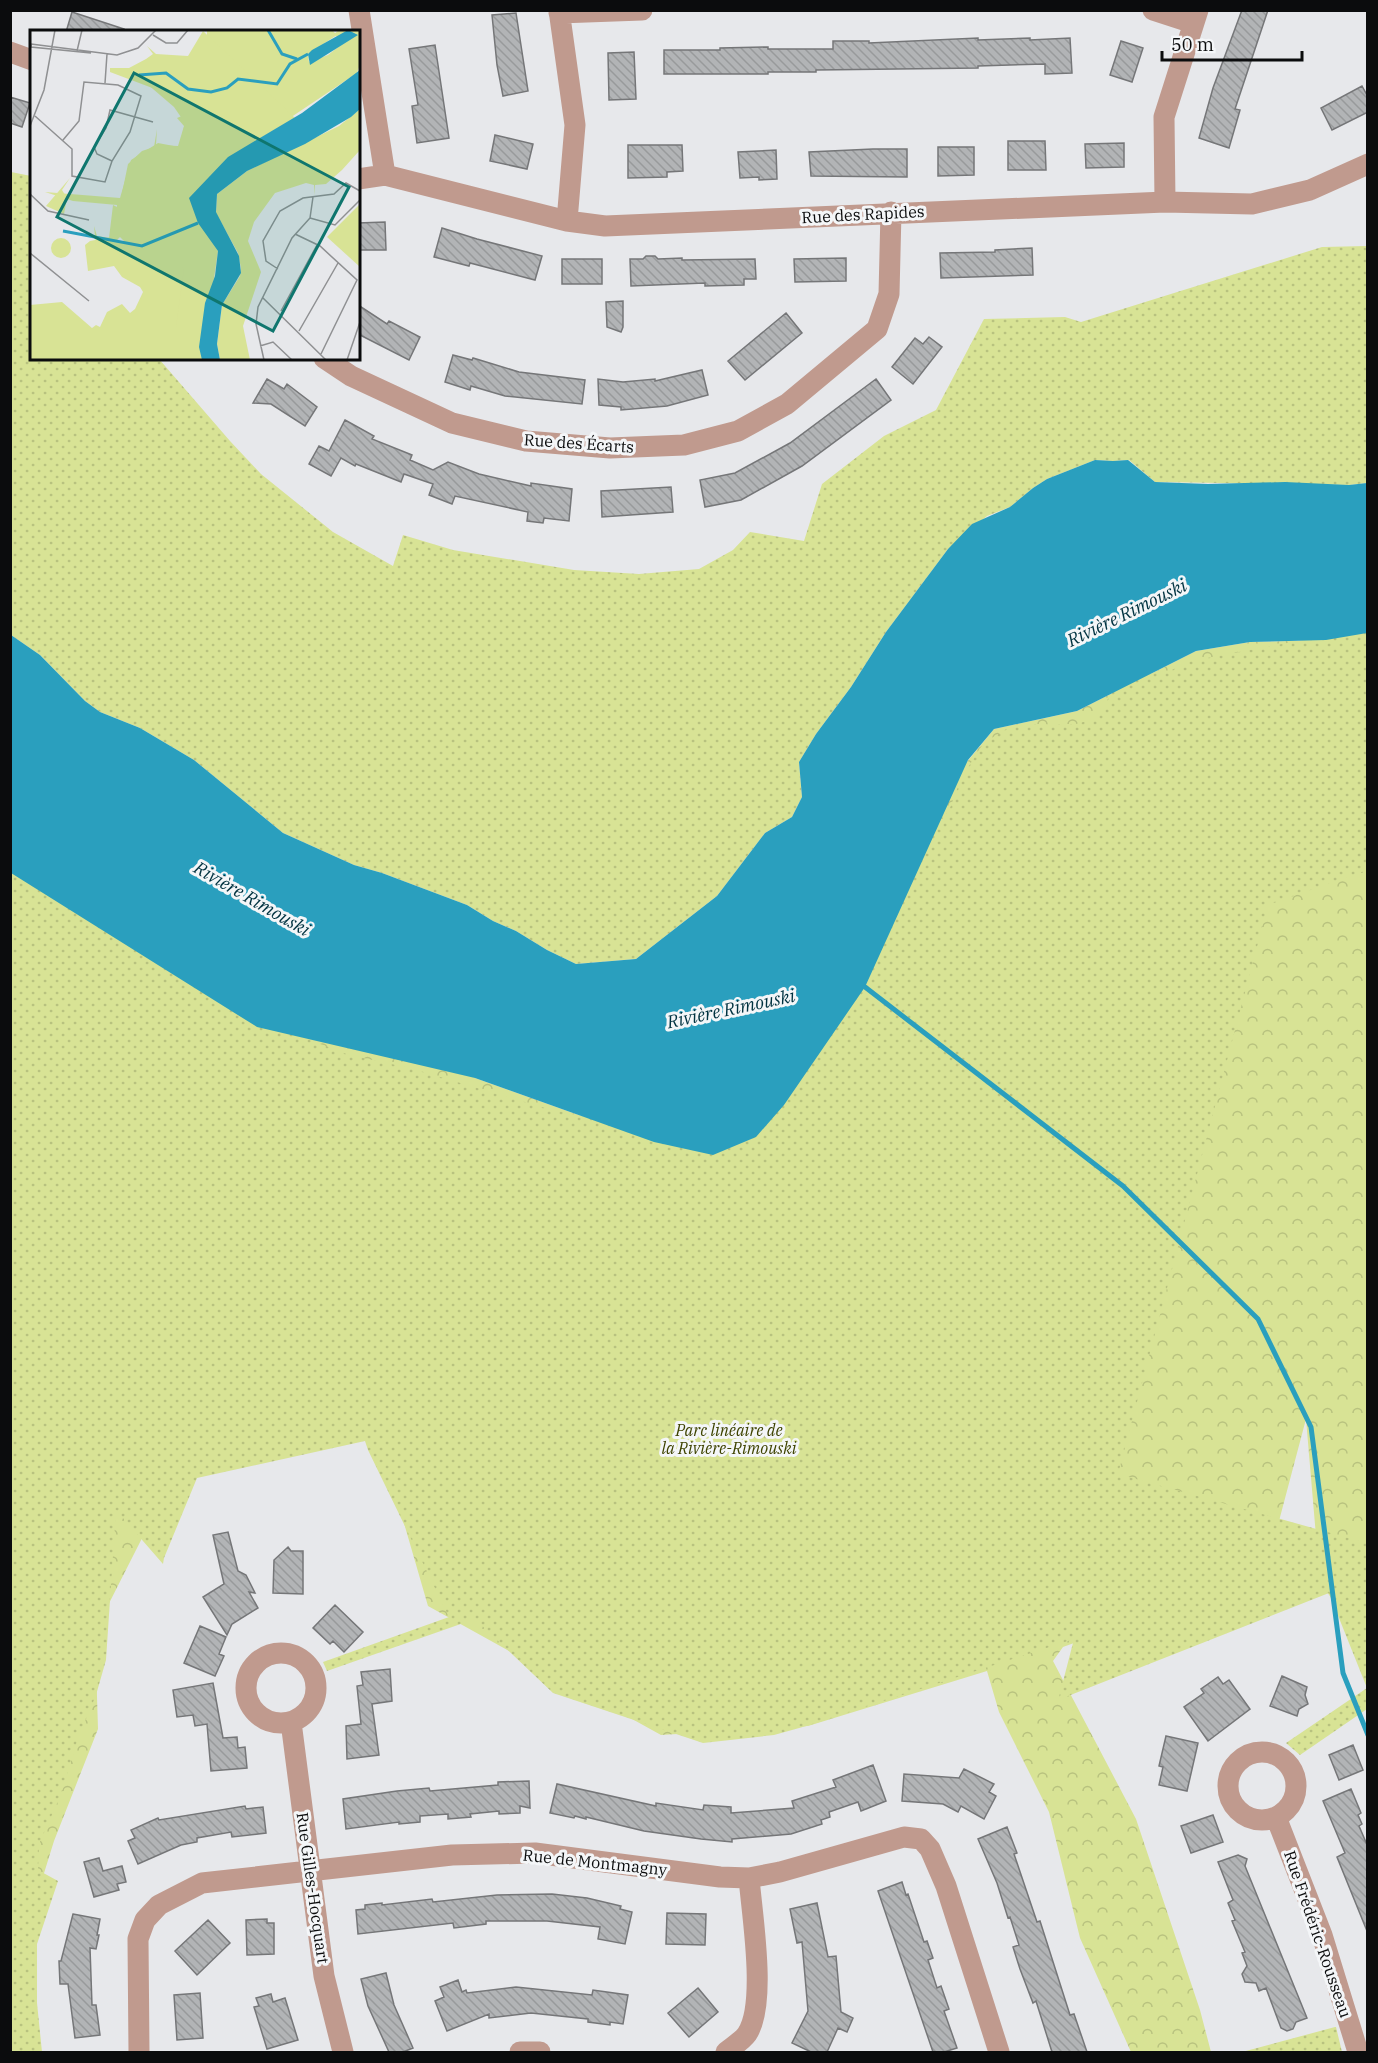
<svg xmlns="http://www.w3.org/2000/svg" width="1378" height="2063" viewBox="0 0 1378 2063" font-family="'IBM Plex Serif',serif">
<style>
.forest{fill:url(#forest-crowns)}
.park{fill:url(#park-dots)}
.water{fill:#2a9fbe}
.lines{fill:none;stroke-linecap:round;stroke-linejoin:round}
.stream{stroke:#2a9fbe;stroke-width:5}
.building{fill:url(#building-back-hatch);stroke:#757678;stroke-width:1.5}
.minor{stroke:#c09a8e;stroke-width:21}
.labels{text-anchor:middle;stroke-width:6;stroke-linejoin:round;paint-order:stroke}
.street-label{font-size:16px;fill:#0b0c0d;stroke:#f4f6f8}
.park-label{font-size:16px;font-style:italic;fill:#3e4300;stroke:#f4f6f8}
.water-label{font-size:18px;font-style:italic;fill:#003240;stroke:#f4f6f8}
.inset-river{fill:none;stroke:#2a9fbe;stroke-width:3}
.inset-road{fill:none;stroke:#8f9092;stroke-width:1.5}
.view{fill:#0f766e;fill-opacity:0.15;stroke:#0f766e;stroke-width:3}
.inset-edge{fill:none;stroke:#0b0c0d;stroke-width:3}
</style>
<defs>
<pattern id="forest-crowns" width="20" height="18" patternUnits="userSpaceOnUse" patternTransform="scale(1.5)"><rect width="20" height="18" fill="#d8e395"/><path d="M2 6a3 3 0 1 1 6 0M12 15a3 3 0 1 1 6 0" fill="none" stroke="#b8c27f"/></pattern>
<pattern id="park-dots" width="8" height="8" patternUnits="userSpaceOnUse" patternTransform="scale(1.5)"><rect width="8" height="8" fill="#d8e395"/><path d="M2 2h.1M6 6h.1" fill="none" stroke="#b8c27f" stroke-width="1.8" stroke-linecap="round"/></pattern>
<pattern id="building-back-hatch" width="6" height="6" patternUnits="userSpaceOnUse" patternTransform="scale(1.5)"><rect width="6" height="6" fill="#b2b4b6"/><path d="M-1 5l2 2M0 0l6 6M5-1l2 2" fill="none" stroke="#989a9b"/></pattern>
</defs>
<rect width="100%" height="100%" fill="#e7e8eb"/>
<path class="forest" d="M1367,633V1645L1320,1583L1306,1419L1265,1574L1063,1647L1053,1661L1136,1819L1200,2010L1211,2052H1131L1080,1938L1049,1812L999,1712L987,1671L808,1726L661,1735L428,1606L377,1430L172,1479L95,1631L98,1729L54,1841L27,1928L11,2052L10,873L475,1078L654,1142L994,729L1077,711L1196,651L1250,642L1326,640Z"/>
<path class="park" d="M11,172L31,176L32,358L159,359L230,441L261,474L333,532L393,566L403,535L453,550L574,570L639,574L699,569L733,550L750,532L804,541L822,484L884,436L936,410L984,319L1065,317L1081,322L1322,247L1367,246V483L1349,485L1155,482L1129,460L1113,461L1095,460L1047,479L1033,488L1010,507L987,516L948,549L886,632L851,687L816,734L799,762L802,797L792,817L765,833L717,896L636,959L576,964L547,950L516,931L493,921L467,905L382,873L354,865L283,833L194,760L140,728L100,712L85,701L40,655L11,635Z
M1367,628V870L1268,905L1118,1474L1367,1543V1709L1300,1755L1286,1743L1367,1688L1329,1593L1068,1696L1059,1697L1074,1639L810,1725L774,1735L703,1743L553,1693L475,1619L327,1671L323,1662L449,1617L368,1450L365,1441L197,1478L164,1558L163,1564L116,1510L106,1660L96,1695L78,1738L62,1792L39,1844L38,1870L58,1881L37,1944V2003L42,2052H11L10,870L302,1037L349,1055L410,1068L545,1108L606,1121L926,847L950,808L961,779L980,748L990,739L1008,728L1030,724H1076L1094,719L1115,689L1145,675L1172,670L1186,662Z
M1336,2027L1342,2052H1242L1335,2027Z"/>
<path class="water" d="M1095,460L1113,461L1128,460L1155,482L1208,484L1285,482L1349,485L1367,483V633L1326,640L1250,642L1196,651L1077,711L994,729L968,760L865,987L784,1105L756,1137L713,1155L654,1142L475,1078L257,1027L11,873V635L40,655L85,701L100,712L140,728L194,760L283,833L354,865L382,873L467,905L493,921L516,931L547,950L576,964L636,959L717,896L765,833L792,817L802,797L799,762L816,734L851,687L886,632L948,549L972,524L1010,507L1033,488L1047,479Z"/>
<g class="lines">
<path class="stream" d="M865,987L1123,1186L1258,1319L1311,1427L1343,1673L1368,1735"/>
</g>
<path class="building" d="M1242,10H1268L1235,109L1240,110L1229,148L1199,138L1213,88Z
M72,12L124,29L123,32H66Z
M516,13L528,91L503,96L497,65L492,15Z
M978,38V40L1030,38V40L1070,38L1072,73L1045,74V64L978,66V68L816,70V72H768V74H664V50H720V48L768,47V49H833V41H869V43Z
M1121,41L1143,48L1132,82L1110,75Z
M435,45L449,138L417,143L412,106L418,105L409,49Z
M634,52L636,99L609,100L608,53Z
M1362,86L1368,97V112L1332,130L1321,108Z
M10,97L30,103L22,127L10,123Z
M495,135L533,144L527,169L490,161Z
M1008,141H1045L1046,170H1008Z
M1124,143V167L1086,168L1085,144Z
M628,145H682L683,171L667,172V177L628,178Z
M938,147H974V175L938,176Z
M873,149H907V177L811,176L809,152Z
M776,150L777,179L759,180V177L740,178L738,152Z
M385,222L386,250H358V223Z
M442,228L477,239L542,256L535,280L470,263L469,266L434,257Z
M1032,248L1033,275L941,278L940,253L995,252V250Z
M646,256H655L658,259L682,258V260L755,259L756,279H744V285L705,286V283L631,286L630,259H643Z
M846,258V281L795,282L794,259Z
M562,259H602V284H562Z
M623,301V327L621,332L607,327L606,302Z
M358,305L387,324L389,321L420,337L409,360L358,334Z
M786,313L802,333L745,380L728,361Z
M929,337L942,347L913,384L892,367L915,338L923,344Z
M453,355L472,360L473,358L519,372L585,380L582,404L505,396L471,386L470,390L445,382Z
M702,370L708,395L667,406L621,410V407L599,405L598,379L623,382L655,379V381Z
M267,379L284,389L287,384L317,407L305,426L271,404L253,403Z
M876,379L891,400L802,466L741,500L705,507L700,480L735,473L790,443Z
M345,420L374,436L372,439L412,455L410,460L433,470L448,462L479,474L531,486V483L572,489L569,521L544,518L543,523L527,521L528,512L455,496L452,504L429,495L433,484L404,474L401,482L356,464L355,466L341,458L331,476L309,464L319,446L329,451Z
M671,487L673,512L602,517L601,491Z
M228,1532L238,1571L246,1575L255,1593L249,1592L258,1608L232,1624L227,1635L203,1597L224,1584L213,1535Z
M288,1547L291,1551H303V1594L273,1593L274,1560Z
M335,1605L363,1632L344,1652L333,1641L330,1644L313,1628Z
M200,1626L226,1637L219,1654L224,1656L215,1676L184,1663Z
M390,1669L392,1701L372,1704L379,1755L347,1759L346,1726L361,1724L357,1686L363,1685L361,1672Z
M1282,1676L1307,1687L1305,1695L1308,1704L1299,1709L1297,1716L1270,1706Z
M1218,1677L1223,1684L1229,1680L1250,1709L1208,1741L1184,1707L1204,1693L1201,1689Z
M213,1683L223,1738L237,1737L238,1748L245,1747L247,1768L211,1771L207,1724L195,1726L193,1715L177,1717L173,1690Z
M1166,1736L1198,1743L1187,1791L1159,1785L1163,1767L1159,1766Z
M1353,1745L1363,1770L1339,1780L1329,1755Z
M873,1765L886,1801L861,1811L858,1802L829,1812L830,1817L821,1820L822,1824L791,1834L732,1839V1842L701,1839L644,1831L586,1817V1819L575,1816L574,1818L550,1813L557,1784L656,1806V1803L703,1810L704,1805L731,1807V1813L794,1808L792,1801L836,1787L833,1780Z
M964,1769L994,1784L989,1792L996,1796L984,1819L961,1806L958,1812L943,1804L902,1801L904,1774L959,1778Z
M529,1781L530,1808L520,1806V1813L499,1814V1811L470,1814L471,1817L448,1819V1814L420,1816V1822L399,1824V1822L346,1829L343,1799L397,1791L429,1788L430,1791L498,1785V1782Z
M1351,1789L1361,1813L1358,1815L1362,1824L1359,1826L1368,1847L1367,1931L1337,1857L1345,1853L1323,1801Z
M245,1806L246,1809L263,1807L266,1833L232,1837L231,1832L197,1838V1842L181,1845L138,1864L128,1841L135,1838L131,1830L158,1818L159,1820Z
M1213,1815L1223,1842L1191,1853L1181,1826Z
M1007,1827L1017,1853L1014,1854L1037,1922L1040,1921L1070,2015L1074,2014L1087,2052H1052L1036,2001L1033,2003L1020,1969L1013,1947L1019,1945L1010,1917L1008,1918L997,1883L978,1839Z
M1238,1855L1247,1859L1245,1866L1307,2018L1296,2022L1293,2029L1287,2031L1281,2028L1266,1988L1259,1991L1256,1983L1245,1982L1242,1974L1247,1966L1242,1953L1245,1952L1232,1921L1235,1920L1228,1903L1233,1900L1218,1862Z
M99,1858L103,1871L122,1866L126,1882L117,1884L119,1890L94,1897L84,1862Z
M902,1882L906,1895L908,1894L924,1942L927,1941L933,1958L928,1960L937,1988L941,1986L949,2009L944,2011L957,2048L944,2052H933L878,1891Z
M552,1894L587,1898L621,1906L620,1909L632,1912L625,1944L598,1939L600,1927L547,1921H486V1924L454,1928L453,1923L358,1934L356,1910L365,1909V1905L382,1903V1905L432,1899L433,1902L497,1895Z
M817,1903L828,1957L836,1956L841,2012L853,2018L847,2032L838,2028L827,2052H811L792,2043L808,2011L802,1942L797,1943L790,1909Z
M667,1913L706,1914L705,1945L666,1944Z
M73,1914L100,1919L97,1935H99L96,1949L90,1948L92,2005H96L100,2035L75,2038L68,1984H60L59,1961H61Z
M267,1919V1923H274V1954L247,1955L246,1920Z
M208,1920L230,1943L197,1975L175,1951Z
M386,1973L394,2005L413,2048L403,2052H389L368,2006L361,1979Z
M458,1980L462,1992L466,1990L467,1993L516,1987L592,1995L593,1990L628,1995L623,2024L610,2022V2025L588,2022V2019L531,2013L489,2018V2014L447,2031L435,2001L444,1997L440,1987Z
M698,1988L718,2012L689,2037L668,2013Z
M200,1993L203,2038L177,2040L174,1995Z
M271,1994L273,2002L285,1998L298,2040L267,2049L254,2007L259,2006L256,1998Z"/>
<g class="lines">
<path class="minor" d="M359,10L385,175
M559,10L575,125L567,221
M1153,10L1193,23
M559,13L642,10
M10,52L32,60
M358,179L385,175L567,221L605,226L1165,202L1252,204L1310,190L1368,164
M1165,202L1164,117L1198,10
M324,358L351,376L452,423L526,441L610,448L684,445L738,431L787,404L877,329L889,294L891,212
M246 1688a35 35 0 1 1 70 0a35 35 0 1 1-70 0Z
M291,1722L324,1976L343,2052
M1228 1786a34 34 0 1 1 68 0a34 34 0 1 1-68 0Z
M1276,1817L1322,1935L1358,2052
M139,2052L138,1939L145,1920L159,1905L202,1883L452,1855L535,1853L720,1877L749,1878L780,1872L904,1837L921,1839L930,1849L946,1886L999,2052
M520,2052H540
M726,2052C732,2047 742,2041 747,2034C767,2004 752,1915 749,1878"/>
</g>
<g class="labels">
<g class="street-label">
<text transform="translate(863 214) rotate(-3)" y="6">Rue des Rapides</text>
<text transform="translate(579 443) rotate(4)" y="6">Rue des Écarts</text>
<text transform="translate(595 1862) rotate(6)" y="6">Rue de Montmagny</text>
<text transform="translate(313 1888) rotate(82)" y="6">Rue Gilles-Hocquart</text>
<text transform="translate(1318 1934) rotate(71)" y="6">Rue Frédéric-Rousseau</text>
</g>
<g class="park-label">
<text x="729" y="1436">Parc linéaire de<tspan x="729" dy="18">la Rivière-Rimouski</tspan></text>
</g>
<g class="water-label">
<text transform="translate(1127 613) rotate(-26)" y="6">Rivière Rimouski</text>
<text transform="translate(252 899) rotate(30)" y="6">Rivière Rimouski</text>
<text transform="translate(731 1009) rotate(-12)" y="6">Rivière Rimouski</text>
</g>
</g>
<g transform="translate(30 30)">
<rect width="330" height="330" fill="#e7e8eb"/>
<path d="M177,0H302L307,5L278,24L279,32L298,25L330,0V34L327,43L230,108L164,162L188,221L172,330H0V275L32,272L62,298L66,295L70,297L77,282L92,274L100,283L105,279L113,262L110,257L92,247L84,236L58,241L55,215L60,211L81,207L97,214L85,202L87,175L43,171L15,162L90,168L101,130L128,113L149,117L155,93L144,77L116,53L161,27L177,8ZM21 218a10 10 0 1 1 20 0a10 10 0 1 1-20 0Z" fill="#d8e395"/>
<path d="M309,0H330V27L304,4ZM173,1L265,88L198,127L160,170L187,222L177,267L172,330H146V297L154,239L104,193L80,217L66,216L64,196L67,206L79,208L83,175L89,178L98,134L112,121L124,117L127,99L126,115L148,116L154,96L147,88L154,85L125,59L80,42V38H99L116,29L123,24L117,16L126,24L158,26ZM330,79V120L312,140L296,154L285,155V165L284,155L276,153L245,163L224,192L218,211L231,242L213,296L220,330H190L187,314L192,275L210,246L211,238L208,223L186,183L187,164L217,141L309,96ZM40,148L32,160L37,168L34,184L16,176ZM330,174V237L297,207Z" fill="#d8e395"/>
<path d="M318,0L328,5L280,35L278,24L282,20ZM330,40V79L321,87L275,114L217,141L187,164L186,182L209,226L211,243L192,275L187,314L190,330H172L169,317L175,273L185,246L188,221L168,193L159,168L198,127L272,83Z" fill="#2a9fbe"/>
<path class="inset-river" d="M238,0L252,24L267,29M109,45L136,43L158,59L181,62L197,58L208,49L247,54L260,34L278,24M33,201L112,216L168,193"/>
<path class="inset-road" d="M123,5L136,13H147L158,0M1,14L87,25L108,18L126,0M1,14V17L61,23M47,21L52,0M75,53L77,24M5,86L42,119V146L75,152L82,131L100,102L111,66L88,55L54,52L49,91L33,110M0,96L14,60L25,0M82,131L67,124L64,117L76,98L80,80L123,92M0,164L18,181L59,190M280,188L305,195L330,170M265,204L290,216L327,250L291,324M0,223L59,271M248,239L236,231L233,211L250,181L273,168L304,164L316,153L330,161M233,268L296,330M251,281L287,215M269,301L308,233M230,316L243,312L262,330M234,330L226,294L228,277L262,208L280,188L283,167M317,330L330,292"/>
<path class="view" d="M104,43L319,157L243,301L27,187Z"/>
<rect width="330" height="330" class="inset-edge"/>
</g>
<rect width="1378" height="2063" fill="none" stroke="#0b0c0d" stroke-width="24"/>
<path d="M1162 51v9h140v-9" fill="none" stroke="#0b0c0d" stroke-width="3"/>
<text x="1171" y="51" font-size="18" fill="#0b0c0d" stroke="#f4f6f8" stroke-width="4.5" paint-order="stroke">50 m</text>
</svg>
